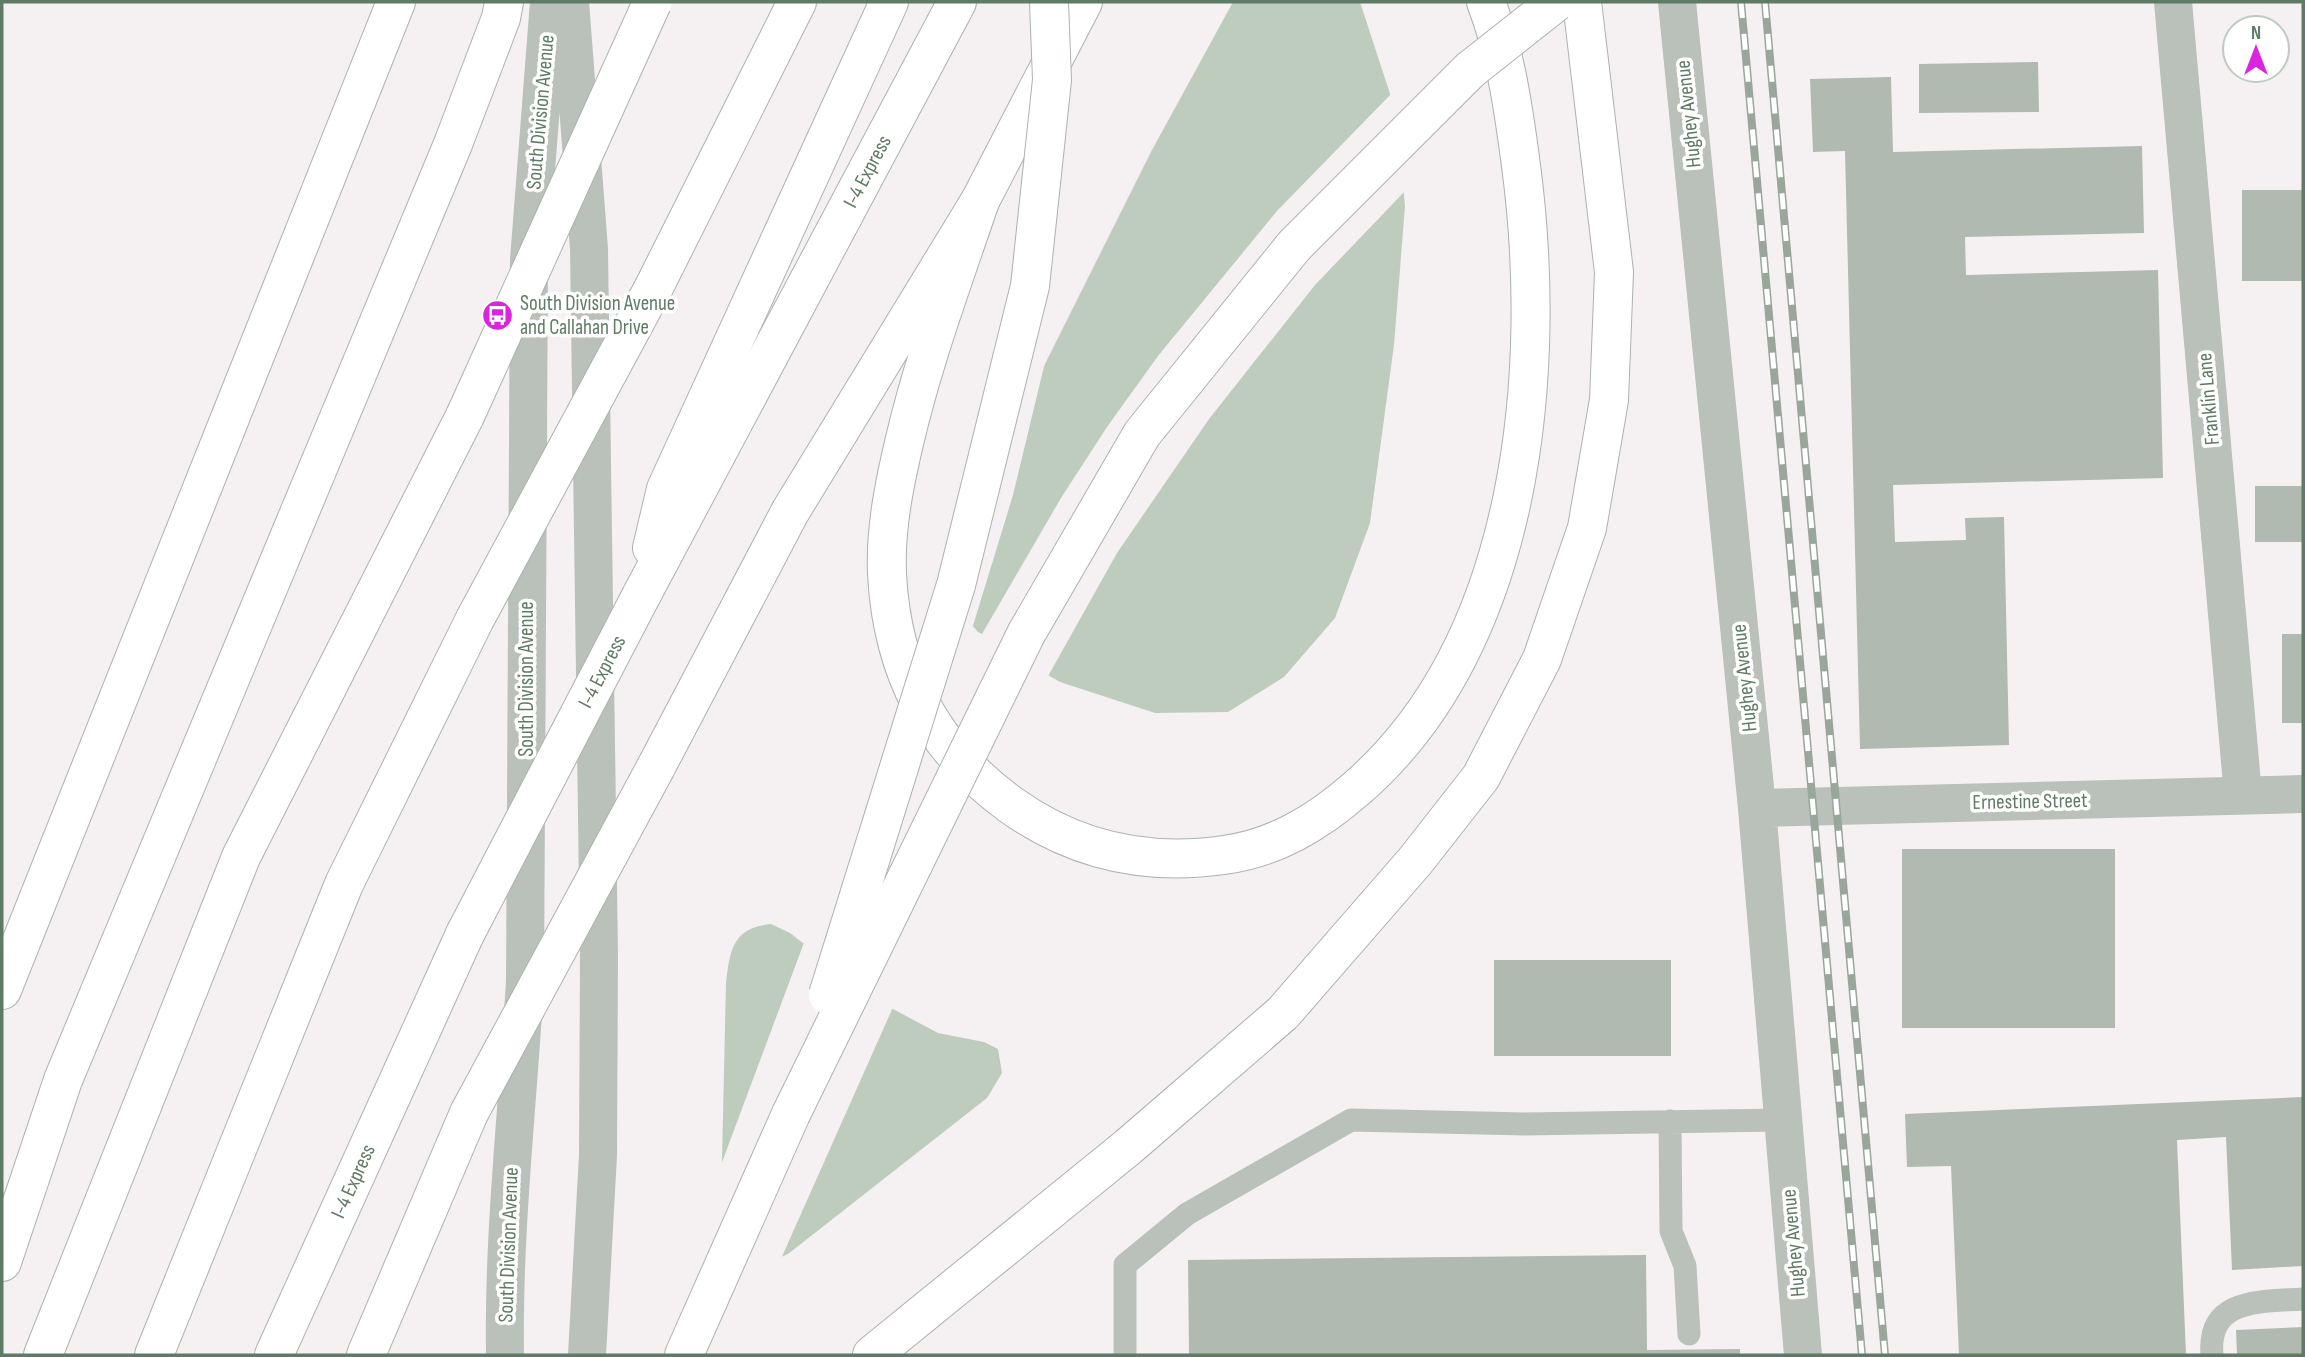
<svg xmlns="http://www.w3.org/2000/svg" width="2305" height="1357" viewBox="0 0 2305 1357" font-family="'Sofia Sans Condensed',sans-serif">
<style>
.water{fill:#bdccbd}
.pier{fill:#f5f1f2}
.building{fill:#b0bab1}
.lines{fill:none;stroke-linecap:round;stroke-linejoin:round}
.motorway-casing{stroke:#abb3ac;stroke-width:40}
.service{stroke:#b9c1ba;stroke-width:23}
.minor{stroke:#b9c1ba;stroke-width:38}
.tertiary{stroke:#b9c1ba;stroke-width:38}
.motorway{stroke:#fff;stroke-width:38}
.rail-casing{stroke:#99a69b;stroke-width:8}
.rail{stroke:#fff;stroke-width:5;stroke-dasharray:16;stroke-linecap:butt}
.motorway-bridge-casing{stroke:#abb3ac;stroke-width:40;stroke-linecap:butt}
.motorway-bridge{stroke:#fff;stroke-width:38}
.labels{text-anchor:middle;stroke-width:7;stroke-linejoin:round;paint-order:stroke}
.street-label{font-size:21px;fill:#607b65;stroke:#fff}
.poi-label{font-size:21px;fill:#607b65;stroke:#fff;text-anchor:start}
</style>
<rect width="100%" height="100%" fill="#f5f1f2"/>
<path class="water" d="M1233,2H1360L1396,112L1405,206L1394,345L1370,523L1335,618L1284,677L1228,712L1155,713L1060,682L982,637L968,620L1039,376L1152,150Z
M771,924L790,933L876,1000L938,1033L984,1042L998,1049L1002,1073L987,1098L788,1254L760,1266L721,1203L726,983C730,949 733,928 771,924Z"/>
<path class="pier" d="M1393,92L1400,112L1407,189L1315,285L1209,419L1117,553L1047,678L980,640L964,620L991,486L1047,354L1013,495L972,629L982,634L1061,498L1107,427L1158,356L1277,211Z
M805,940L878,997L894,1005L780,1261L761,1269L740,1270L721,1243L718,1173Z"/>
<path class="building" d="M2038,62L2039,112L1919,113V64Z
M1891,77L1893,152L2142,146L2144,233L1965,237L1966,275L2158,270L2163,478L1893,485L1895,542L1966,540L1965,518L2004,517L2009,745L1860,749L1845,151L1813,152L1810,79Z
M2242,190H2303V281H2242Z
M2255,486H2303V542H2255Z
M2282,634H2303V723H2282Z
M1902,849H2115V1028H1902Z
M1494,960H1671V1056H1494Z
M2303,1097V1266L2232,1270L2226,1137L2177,1140L2186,1355H1959L1951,1166L1907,1167L1905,1114Z
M1646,1255L1647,1350L1740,1349V1355H1189L1188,1260Z
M2303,1327V1355H2237L2236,1330Z"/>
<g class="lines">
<defs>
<g id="motorway">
<path d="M980,201C953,281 923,361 904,443C894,486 885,530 887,574C892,671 931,747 1011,805C1075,851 1147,866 1224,855C1276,848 1318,822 1356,789C1526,642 1549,367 1520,158C1513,106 1505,51 1486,2"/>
<path d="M654,287L797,2"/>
<path d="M652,548L666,489L889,2"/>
<path id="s1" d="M641,596L957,2"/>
<path d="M656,767L790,512L980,201L1083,2"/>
<path d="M2,990L396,2"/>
<path d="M2,1262L63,1080L453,144L501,18L504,2"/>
<path d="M43,1355L241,857L465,416"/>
<path d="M154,1355L344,884L475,619"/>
<path id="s2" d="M274,1355L465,934"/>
<path d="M366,1355L469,1113"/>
<path d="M684,1355L791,1114"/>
<path d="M872,1355L1128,1147L1283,1013L1416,860L1481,777L1542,659L1587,528L1609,400L1614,272L1582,2"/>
</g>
</defs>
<use href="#motorway" class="motorway-casing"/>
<path class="service" d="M1670,1121L1671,1231L1685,1266L1689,1334
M1125,1355V1265L1187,1214L1351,1120L1525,1124L1783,1120
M2212,1355C2207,1297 2262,1302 2303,1299"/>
<path class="minor" d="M1677,2L1757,808L1803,1355
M2173,2L2243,795
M1757,808L2303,794"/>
<path class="tertiary" d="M570,2L589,249L599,957L598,1155L587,1355
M505,1355C503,1230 518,1106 525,981L529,260L549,2"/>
<use href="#motorway" class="motorway"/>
<defs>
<path id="rail" d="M1741,2L1862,1355
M1765,2L1885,1355"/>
</defs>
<use href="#rail" class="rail-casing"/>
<use href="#rail" class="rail"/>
<defs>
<g id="motorway-bridge">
<path d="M465,416L652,3"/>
<path d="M475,619L654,287"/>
<path id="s3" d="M465,934L641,596"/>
<path d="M828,995L956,585L1030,286L1052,80L1049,2"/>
<path d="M469,1113L656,767"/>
<path d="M791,1114L1026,634L1142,434L1294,246L1470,70L1556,2"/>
</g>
</defs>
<use href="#motorway-bridge" class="motorway-bridge-casing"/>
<use href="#motorway-bridge" class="motorway-bridge"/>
</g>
<defs>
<symbol id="bus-disc" viewBox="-11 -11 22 22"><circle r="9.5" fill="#d925e0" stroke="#fff"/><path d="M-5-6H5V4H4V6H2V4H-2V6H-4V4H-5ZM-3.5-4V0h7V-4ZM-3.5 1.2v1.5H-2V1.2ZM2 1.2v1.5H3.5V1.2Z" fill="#fff"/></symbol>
</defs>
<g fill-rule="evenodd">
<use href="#bus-disc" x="480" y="298" width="35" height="35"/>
</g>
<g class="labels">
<g class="street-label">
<text transform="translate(540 112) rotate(-85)" y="7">South Division Avenue</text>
<text transform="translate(1688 114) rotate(-96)" y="7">Hughey Avenue</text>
<text dy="7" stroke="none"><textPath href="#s1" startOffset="481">I-4 Express</textPath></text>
<text transform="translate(2208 399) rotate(-95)" y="7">Franklin Lane</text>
<text dy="7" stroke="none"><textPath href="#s3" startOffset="296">I-4 Express</textPath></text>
<text transform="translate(1744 678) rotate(-96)" y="7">Hughey Avenue</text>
<text transform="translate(526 679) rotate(-90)" y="7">South Division Avenue</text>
<text transform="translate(2030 801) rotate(-1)" y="7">Ernestine Street</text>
<text dy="7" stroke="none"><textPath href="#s2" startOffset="191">I-4 Express</textPath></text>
<text transform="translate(1793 1243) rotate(-95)" y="7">Hughey Avenue</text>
<text transform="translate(508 1245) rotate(-88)" y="7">South Division Avenue</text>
</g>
<g class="poi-label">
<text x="520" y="310">South Division Avenue<tspan x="520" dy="24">and Callahan Drive</tspan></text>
</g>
</g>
<rect width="2305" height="1357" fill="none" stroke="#607b65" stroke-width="7"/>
<g transform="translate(2256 49)"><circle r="33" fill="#ffffff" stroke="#bfcac1" stroke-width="2"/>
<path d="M0-5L12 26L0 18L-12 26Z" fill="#d925e0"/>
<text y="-10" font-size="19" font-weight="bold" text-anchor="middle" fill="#607b65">N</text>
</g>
</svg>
